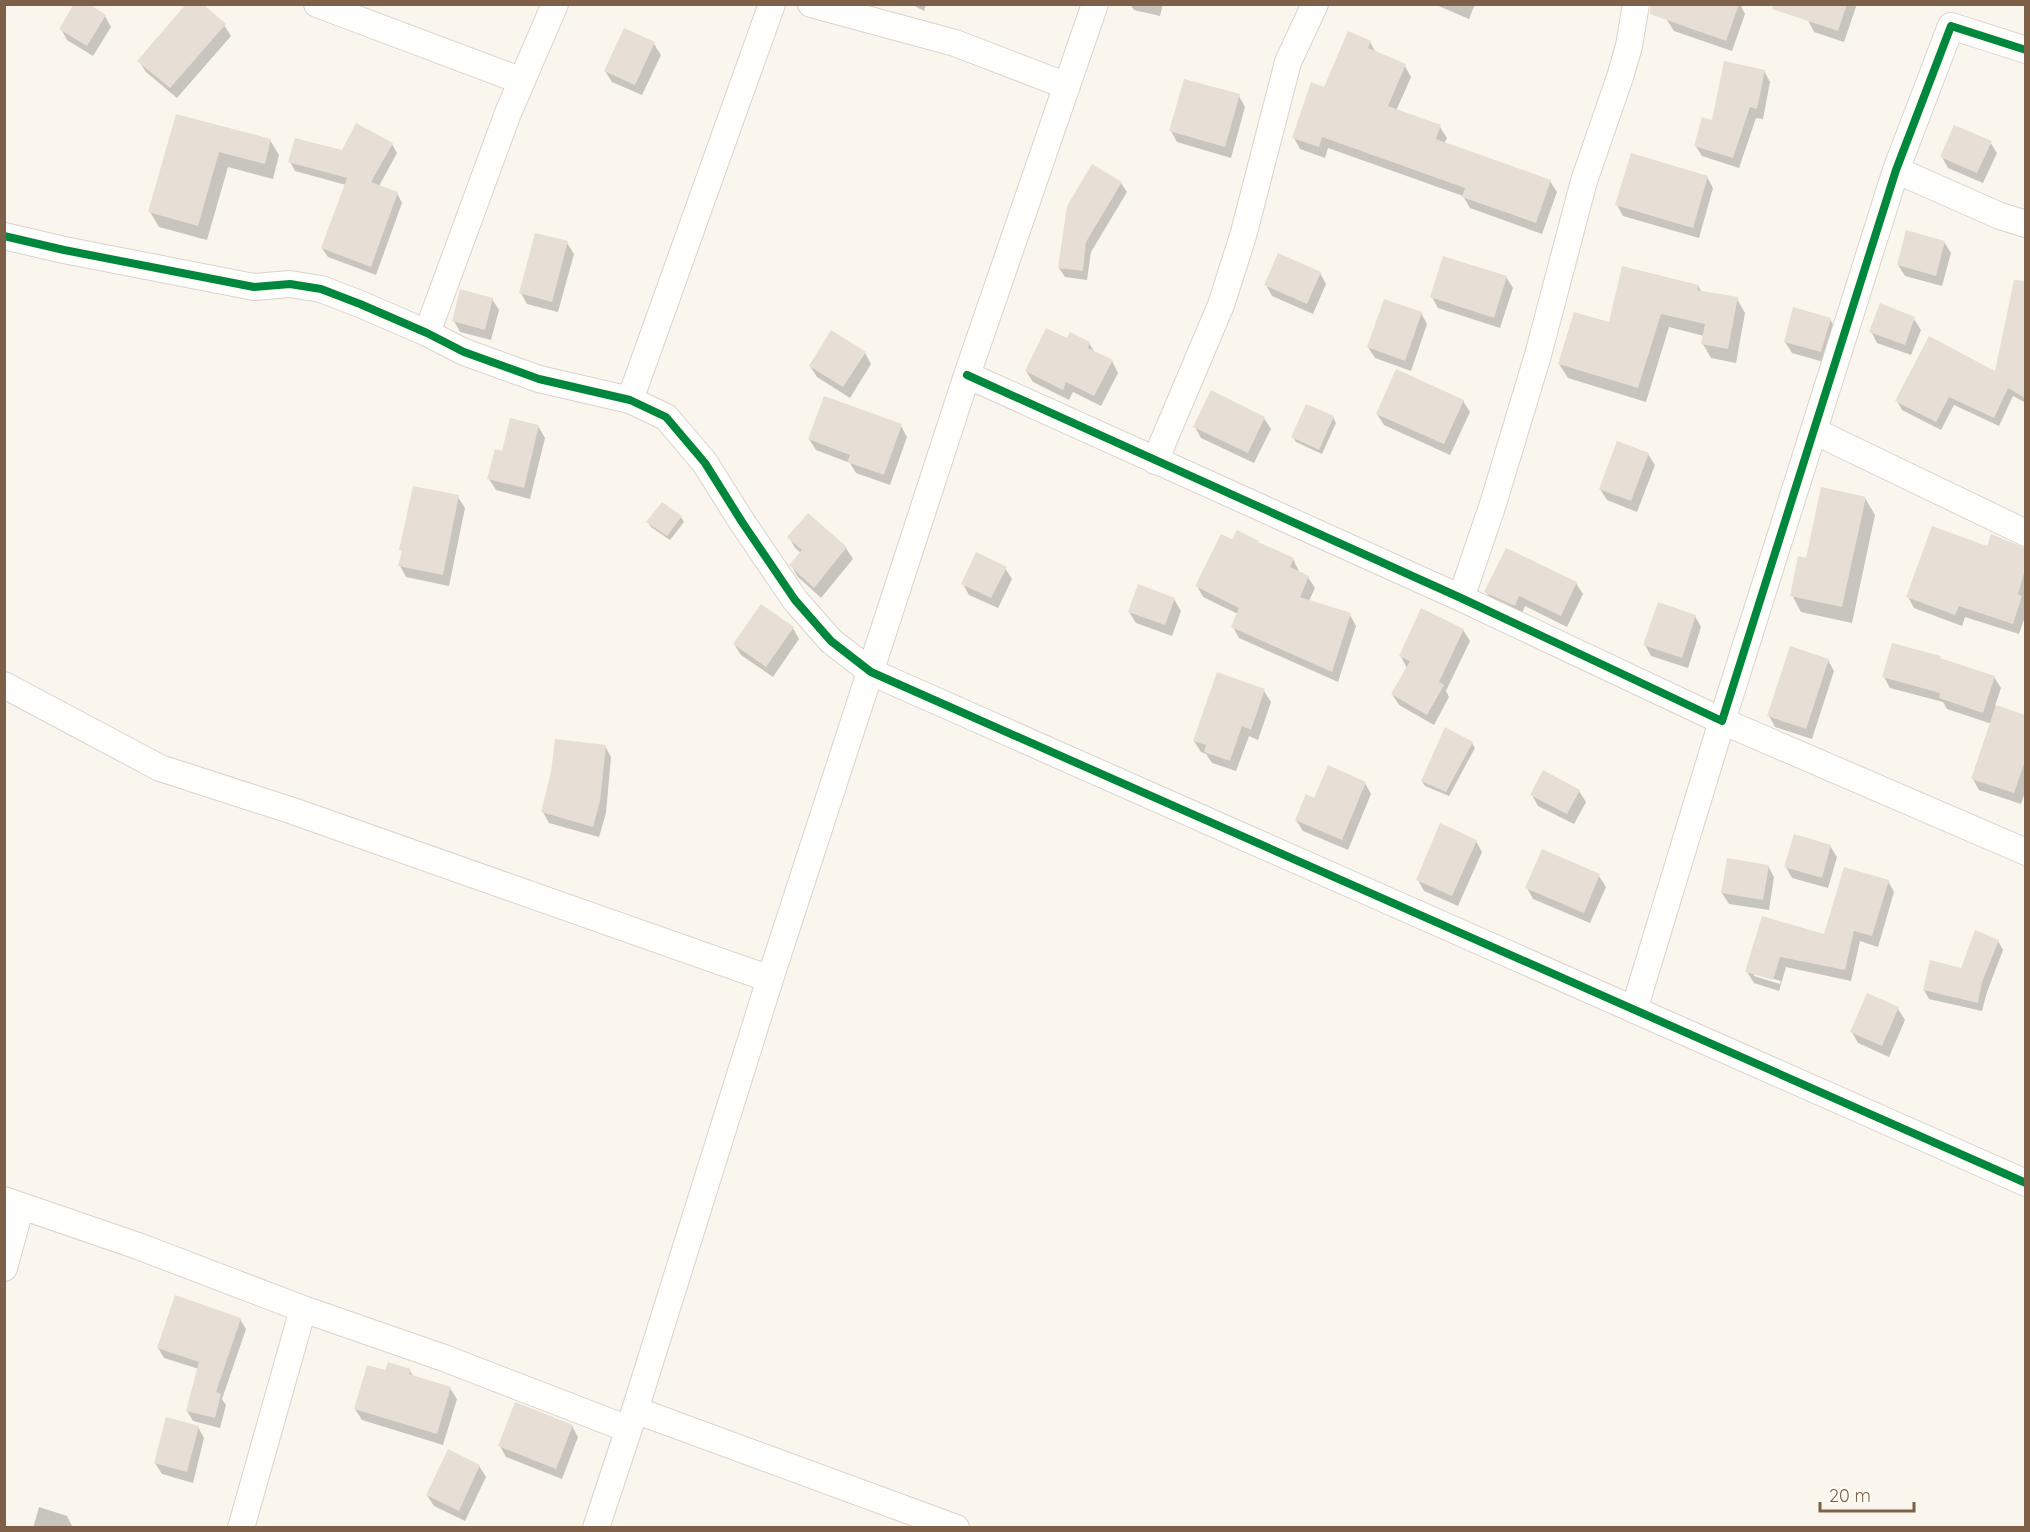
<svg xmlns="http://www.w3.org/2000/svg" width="2030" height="1532" viewBox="0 0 2030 1532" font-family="Quicksand,sans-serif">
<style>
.shadow{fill:#0003;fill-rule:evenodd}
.building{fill:#e7dfd5}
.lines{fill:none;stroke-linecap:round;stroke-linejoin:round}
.street-casing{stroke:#dad3cc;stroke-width:28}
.street{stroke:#fefefc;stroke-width:26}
.cycleway-casing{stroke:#fffbf3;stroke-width:11}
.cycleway{stroke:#00873e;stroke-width:8}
</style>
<rect width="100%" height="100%" fill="#faf6ee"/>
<path class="shadow" d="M911,4H926L924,11Z
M1130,4H1163L1160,16L1134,10Z
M1434,4H1475L1469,19Z
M1672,4H1740L1745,14L1732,51L1674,31L1667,20Z
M1813,4H1855L1856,7L1844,42L1814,32L1808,20Z
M105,16L111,27L93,56L67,40L61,29Z
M224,25L231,36L177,98L146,72L139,61Z
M1370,42L1376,53L1405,66L1411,77L1396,111L1440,127L1447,138L1444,144L1550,181L1557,192L1542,234L1470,208L1463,196L1328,148L1325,158L1300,149L1294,138L1325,89Z
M654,44L661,55L642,95L612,82L605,71Z
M1764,71L1770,82L1763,119L1756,118L1739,168L1702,156L1695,145L1713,122Z
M1239,96L1245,107L1231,158L1177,142L1171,131Z
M177,116L270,140L279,155L273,179L228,167L207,240L159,227L150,212Z
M1990,142L1997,153L1983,183L1948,168L1942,157Z
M392,144L397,153L379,186L397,193L402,203L376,275L328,257L322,248L346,185L295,171L290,162Z
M1707,177L1713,188L1699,238L1623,216L1617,205Z
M1121,183L1127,192L1091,252L1087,280L1065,277L1059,268Z
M1944,242L1951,253L1942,286L1905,276L1898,265Z
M567,243L574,254L558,312L527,304L521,293Z
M1320,273L1326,284L1313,314L1272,296L1266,285Z
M1506,277L1513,288L1500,328L1438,308L1432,297Z
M1698,286L1702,292L1737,299L1745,313L1736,363L1711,358L1703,344L1704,336L1669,327L1646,402L1568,378L1559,364L1610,324Z
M492,299L499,310L491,340L460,332L454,321Z
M1421,313L1427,324L1411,371L1375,358L1368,347Z
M1830,319L1836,330L1827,363L1792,353L1785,342Z
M1914,319L1921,330L1911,355L1877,343L1871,331Z
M2007,320L2026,324V403L2013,396L1999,426L1954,405L1941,430L1902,410L1897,401L1996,373Z
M1067,340L1089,343L1095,353L1112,361L1118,373L1101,406L1073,392L1069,400L1033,382L1026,371Z
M865,353L871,364L850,398L817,377L810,366Z
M1463,401L1470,412L1450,455L1384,425L1377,414Z
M1333,417L1336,423L1322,454L1296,442L1293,437Z
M1264,418L1271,429L1254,463L1201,438L1195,427Z
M538,426L545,438L530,499L496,490L489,479L503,453Z
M901,426L907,437L890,485L856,473L850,463L816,450L809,439Z
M1648,454L1655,465L1637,512L1607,500L1600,489Z
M458,497L465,508L449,586L406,577L400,566L403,553L401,550Z
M1865,498L1875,515L1852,623L1801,612L1792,595L1807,560Z
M808,515L846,548L853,559L821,598L797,576L791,565L801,553L795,548L789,537Z
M681,517L684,522L670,540L651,527L648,522Z
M1233,541L1259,545L1293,559L1299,571L1298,572L1308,577L1315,588L1309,601L1350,615L1356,626L1338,682L1239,638L1233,627L1238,614L1203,597L1197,586Z
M1988,548L2026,549V614L2019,634L1965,617L1962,626L1914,608L1908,597Z
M1005,568L1012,579L998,608L969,595L963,584Z
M1576,583L1583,594L1567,627L1525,606L1521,616L1493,603L1486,592Z
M1174,599L1181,611L1172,636L1136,623L1129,612Z
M1695,616L1701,627L1688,668L1651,656L1645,645Z
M793,628L799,639L773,677L741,655L734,644Z
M1463,630L1470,641L1446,691L1449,697L1434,725L1399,705L1392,694L1407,668L1400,655Z
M1940,657L1941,660L1994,677L2001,688L1995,706L2026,717V789L2021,804L1979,790L1973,779L1992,724L1947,709L1943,702L1890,688L1884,677Z
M1828,660L1834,671L1812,739L1775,727L1769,716Z
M1264,691L1271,702L1258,740L1249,736L1236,771L1212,763L1206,754L1201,752L1194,741Z
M1472,743L1475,748L1449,796L1425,786L1422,781Z
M605,746L611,757L606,813L599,837L549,823L543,812Z
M1365,783L1371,794L1348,850L1303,831L1296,820L1315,800Z
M1579,791L1586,802L1574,824L1538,806L1532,795Z
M1476,841L1482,852L1458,906L1424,891L1418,880Z
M1830,846L1837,857L1828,888L1792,878L1786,867Z
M1542,851L1599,876L1606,887L1590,923L1533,899L1527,888Z
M1768,866L1774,877L1769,910L1729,904L1722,893Z
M1888,881L1894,892L1878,947L1860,941L1851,981L1786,967L1779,991L1754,983L1747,972L1825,936ZM1754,973L1781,981L1780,984L1754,976Z
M1998,941L2003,950L1987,992L1982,1011L1929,999L1924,990L1961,969Z
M1898,1009L1905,1020L1889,1057L1858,1043L1852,1032Z
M240,1319L246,1329L222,1399L226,1405L220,1428L193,1421L187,1411L199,1369L164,1358L158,1348Z
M410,1371L414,1377L450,1388L457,1399L443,1445L362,1420L355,1409L386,1372Z
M572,1426L578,1437L562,1479L506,1457L500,1446Z
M198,1427L204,1438L193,1483L162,1474L155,1463Z
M479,1466L486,1477L465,1521L434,1506L427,1495Z
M39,1507L67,1516L73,1528H33Z"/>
<path class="building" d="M74,4H89L106,15L87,46L59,29Z
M186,4H203L226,24L170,88L137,61Z
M1651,4H1739L1726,41L1650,14Z
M1773,4H1847L1838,31L1772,9Z
M624,28L655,42L635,85L604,71Z
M1348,31L1371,41L1368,48L1406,64L1388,106L1441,125L1436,139L1551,180L1536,223L1462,197L1465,188L1322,137L1319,147L1292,138L1311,82L1324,87Z
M1724,61L1765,70L1757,109L1750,107L1733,158L1694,146L1702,117L1712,120Z
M1184,79L1240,94L1225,147L1169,131Z
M176,114L271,139L265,164L219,152L198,226L148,212Z
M356,123L393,143L371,182L398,192L371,267L321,248L347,178L288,162L295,138L342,150Z
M1954,125L1992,141L1977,173L1940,157Z
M1631,153L1708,176L1693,228L1615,205Z
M1092,164L1122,182L1086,242L1083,271L1058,268L1067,206Z
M1906,230L1945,241L1936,276L1897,265Z
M535,233L568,241L552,302L519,293Z
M1278,253L1321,272L1307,304L1264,285Z
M1443,256L1507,276L1494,318L1430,297Z
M1622,266L1699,285L1697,290L1738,297L1728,349L1701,344L1705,324L1661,314L1638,388L1558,364L1574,312L1609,322Z
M2014,280L2025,281V398L2008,388L1994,418L1949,397L1936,422L1895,401L1929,336L1995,371Z
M460,289L493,298L485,330L452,321Z
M1384,299L1422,312L1405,361L1367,347Z
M1880,303L1915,317L1905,345L1869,332Z
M1793,307L1831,318L1821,352L1784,342Z
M1046,328L1067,338L1070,332L1090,342L1088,348L1113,360L1094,396L1066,382L1063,390L1025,371Z
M831,330L866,352L843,387L809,366Z
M1396,369L1464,400L1444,444L1376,414Z
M1211,390L1265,417L1248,453L1193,427Z
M824,396L902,424L884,475L847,462L850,455L808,439Z
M1306,404L1334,416L1319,450L1291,437Z
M510,418L539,425L524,488L487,479L495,449L502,451Z
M1617,441L1649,453L1631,501L1599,489Z
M413,486L459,495L443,575L398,566L402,551L399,550Z
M1821,487L1866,497L1842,607L1790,596L1798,556L1806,558Z
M662,502L682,516L667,536L646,522Z
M808,513L847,547L814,588L789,565L802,550L787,537Z
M1932,526L1987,546L1991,534L2025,548V570L2018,594L2022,596L2013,624L1959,606L1955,615L1906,597Z
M1237,530L1259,541L1258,542L1294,558L1290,567L1309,576L1300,597L1351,613L1332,672L1231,627L1239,608L1195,586L1221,534L1232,539Z
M1506,548L1577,582L1561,616L1519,596L1515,606L1484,592Z
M976,552L1007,567L991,598L961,584Z
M1138,584L1175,598L1165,625L1128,612Z
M1658,602L1696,615L1682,658L1643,645Z
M761,604L794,627L766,667L733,644Z
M1421,608L1464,629L1439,682L1444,685L1427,715L1391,694L1410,661L1399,656Z
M1892,643L1941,656L1940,658L1995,676L1983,713L1939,698L1940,693L1882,677Z
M1790,646L1829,659L1806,729L1767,716Z
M1217,672L1265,689L1251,730L1242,726L1230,761L1204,752L1206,745L1193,741Z
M1996,705L2025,715V761L2014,793L1971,779Z
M1445,727L1473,742L1446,792L1421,781Z
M555,739L606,745L600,801L593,827L541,812L551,772Z
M1328,765L1366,782L1342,840L1295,820L1306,794L1314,798Z
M1543,770L1580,790L1567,814L1530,795Z
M1440,823L1477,840L1452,896L1416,880Z
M1794,834L1831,845L1822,878L1784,867Z
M1542,849L1600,874L1584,913L1525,888Z
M1727,858L1769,865L1763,900L1721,893Z
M1844,867L1889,880L1872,936L1854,931L1845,970L1780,957L1773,980L1745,972L1762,916L1824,934Z
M1975,930L1999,940L1982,982L1978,1003L1923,990L1930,960L1961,968Z
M1867,993L1899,1007L1882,1046L1850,1032Z
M175,1295L241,1318L216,1392L221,1394L215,1418L186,1411L199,1362L157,1348Z
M388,1362L411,1369L409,1374L451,1387L437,1434L354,1409L367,1365L385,1370Z
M515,1402L573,1425L556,1469L498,1446Z
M166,1417L199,1426L187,1472L154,1463Z
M448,1449L480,1465L459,1511L426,1495Z"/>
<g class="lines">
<defs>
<path id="street" d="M317,4L522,81
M811,4L955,43L1067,86
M1896,170L2000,216L2026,224
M4,236L64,250L254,287L290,284L321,289L360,304L427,333L464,352L539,379L630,400L666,417L705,463L742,522L795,600L831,641L871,672L2026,1183
M427,333L508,113L555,4
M967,375L1461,598L1722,721L1896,170L1951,26L2026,50
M630,400L772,4
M1814,431L2026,533
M1155,461L1221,305L1243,236L1288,62L1315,4
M1461,598L1493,504L1538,355L1584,181L1620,77L1629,46L1636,4
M4,685L160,768L293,811L770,979
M1634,1010L1722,721L2026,852
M4,1200L138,1246L303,1309L444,1358L628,1429
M4,1268L21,1206
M635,1410L956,1528
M241,1528L303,1309
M596,1528L635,1410L770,979L967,375L1095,4"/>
</defs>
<use href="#street" class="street-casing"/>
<use href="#street" class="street"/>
<defs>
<path id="cycleway" d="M4,236L64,250L254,287L290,284L321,289L360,304L427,333L464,352L539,379L630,400L666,417L705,463L742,522L795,600L831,641L871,672L2026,1183
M967,375L1461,598L1722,721L1896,170L1951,26L2026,50"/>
</defs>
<use href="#cycleway" class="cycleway-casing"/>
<use href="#cycleway" class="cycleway"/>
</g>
<rect width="2030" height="1532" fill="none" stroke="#7e6049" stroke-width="12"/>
<path d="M1820 1502v9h94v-9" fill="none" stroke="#7e6049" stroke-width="3"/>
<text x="1829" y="1502" font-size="18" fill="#7e6049" stroke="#fffbf3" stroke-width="4.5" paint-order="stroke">20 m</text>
</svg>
